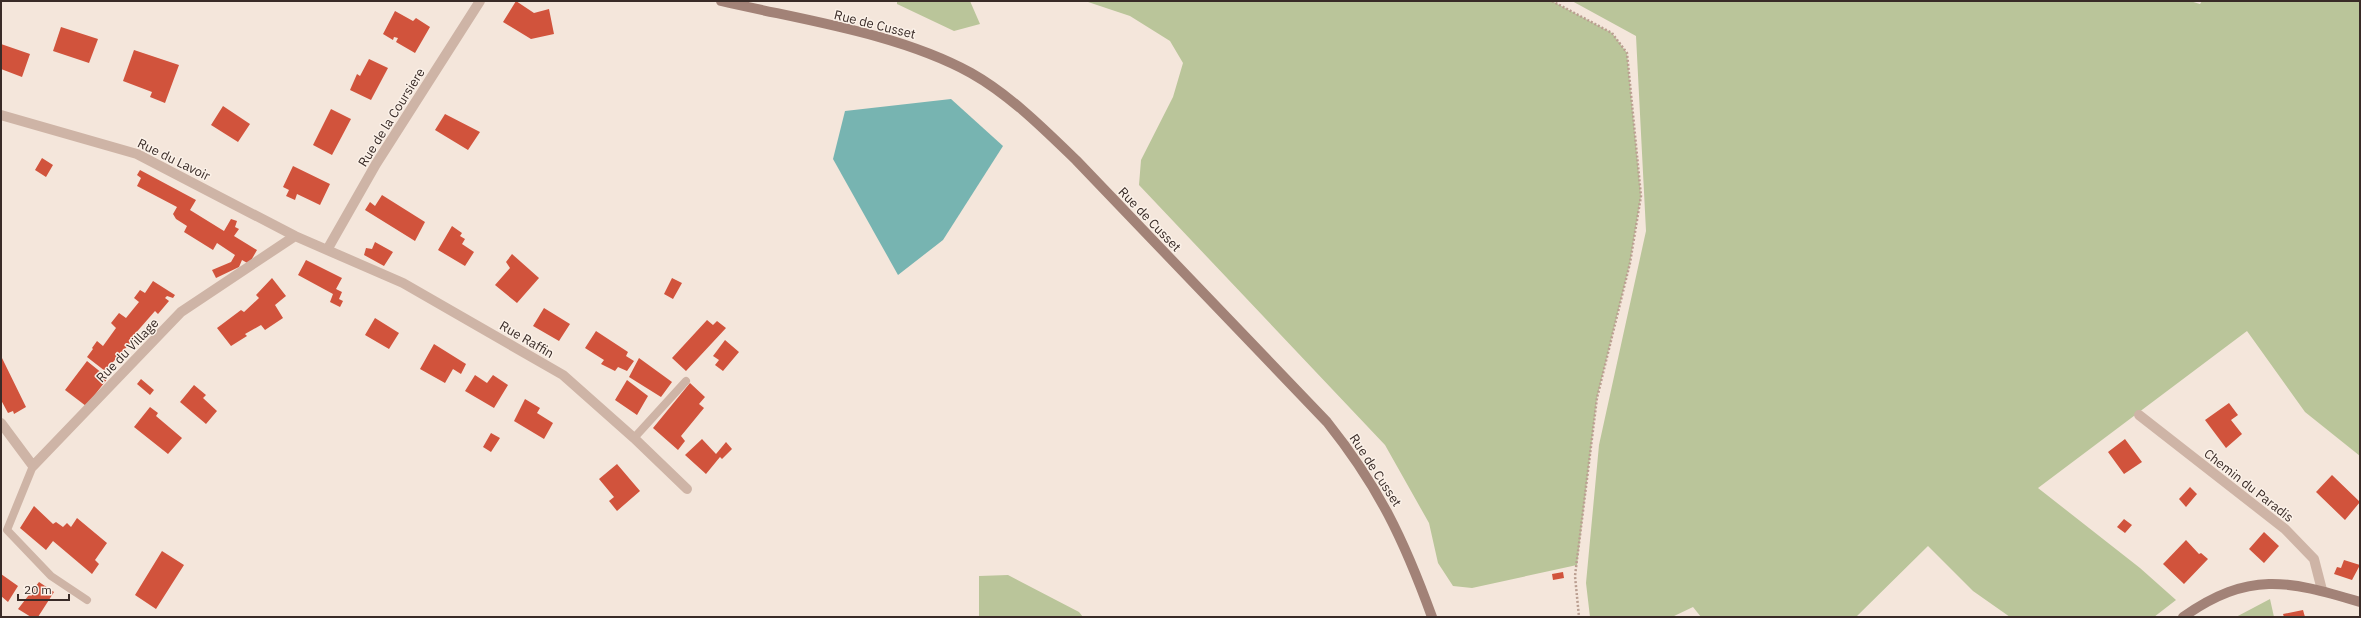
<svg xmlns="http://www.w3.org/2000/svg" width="2361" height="618" viewBox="0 0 2361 618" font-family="'IBM Plex Sans',sans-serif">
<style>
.green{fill:#bac59a}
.water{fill:#77b4b1}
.building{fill:#d1533c}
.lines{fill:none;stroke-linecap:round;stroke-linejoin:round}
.path{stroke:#ba9e90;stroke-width:2.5;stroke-dasharray:2 2;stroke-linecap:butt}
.lane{stroke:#ceb4a6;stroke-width:8}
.street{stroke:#ceb4a6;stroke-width:10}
.secondary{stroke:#a28277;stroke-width:10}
.labels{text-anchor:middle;stroke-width:3;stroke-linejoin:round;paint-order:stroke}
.street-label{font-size:13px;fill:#392b27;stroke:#fbf1e8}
</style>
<rect width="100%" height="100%" fill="#f4e6db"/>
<path class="green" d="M897,1H970L980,24L954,31L897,4Z
M1085,1H1552L1612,33L1627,53L1641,196L1630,263L1597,398L1577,565L1472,588L1453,586L1438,563L1429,523L1385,445L1139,185L1141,160L1173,97L1183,63L1170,41L1130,16Z
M1572,1H2190L2200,4L2202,1H2360V456L2305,412L2247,331L2038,488L2140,568L2176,600L2154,617H2010L1973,591L1928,546L1856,617H1701L1693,607L1672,617H1590L1586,583L1599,445L1646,231L1636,36Z
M1008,575L1079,612L1083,617H979V576Z
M2270,599L2274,617H2236Z"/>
<path class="water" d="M951,99L1003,146L943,240L898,275L833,159L845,111Z"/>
<path class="building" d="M516,1L534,13L549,9L554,34L531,39L503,22Z
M395,11L413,21L416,18L430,27L415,53L396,42L398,38L394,37L393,40L383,34Z
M61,27L98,39L89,63L53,51Z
M1,44L30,54L22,77L1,69Z
M134,50L179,65L165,103L150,97L152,92L123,81Z
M369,59L388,68L371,100L350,90L357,74L360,76Z
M223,106L250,124L238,142L211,125Z
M331,109L351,119L332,155L313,145Z
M445,114L480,132L468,150L435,130Z
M42,158L53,165L46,177L35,170Z
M293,166L330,184L320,205L297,194L295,200L286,196L289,190L283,187Z
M140,170L196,200L190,210L224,231L231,219L237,221L235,227L239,229L234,236L257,250L249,264L242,260L239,267L216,278L212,270L231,262L235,255L217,243L213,250L184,232L187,226L176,219L173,214L177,207L137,186L141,178L137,175Z
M382,195L425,222L415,241L365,210L370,202L375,206Z
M452,226L462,233L460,236L465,239L462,244L474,252L465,266L438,250Z
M375,242L393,252L384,266L364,255L366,248L372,249Z
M512,254L539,278L517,303L495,285L510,268L506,262Z
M306,260L342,278L336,289L342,292L339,299L343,301L340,307L330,302L333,294L298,275Z
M272,278L286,296L275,305L283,318L265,330L261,325L245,334L247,336L231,346L217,328L241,310L244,312L259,298L256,295Z
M672,278L682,283L673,299L664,294Z
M153,281L175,295L173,298L167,296L165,298L169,301L158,314L155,311L134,335L139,339L134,345L131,342L105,371L87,357L93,349L92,348L97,341L103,346L116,328L111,323L119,313L126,318L139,302L134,298L140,290L145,293Z
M544,308L570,324L559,341L533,326Z
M375,318L399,333L389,349L365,335Z
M707,320L713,325L717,321L726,328L686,371L672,358Z
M596,331L628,352L626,356L634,361L627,371L618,367L615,371L601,364L604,360L585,348Z
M725,340L739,352L723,371L715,365L719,360L713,356Z
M434,344L466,364L461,374L453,369L445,383L420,369Z
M1,356L26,407L14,414L13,411L8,413L1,400Z
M639,358L672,382L661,397L629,377Z
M87,361L108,378L86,406L65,390Z
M475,375L487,383L493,375L508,385L494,408L465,391Z
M141,379L154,390L150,395L137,384Z
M627,380L648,396L637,415L615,400Z
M690,383L705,397L699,404L704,408L681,436L685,441L678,450L653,428Z
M194,385L206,395L203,398L217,411L206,424L180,402Z
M525,399L540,408L537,413L553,423L544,439L514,421Z
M2229,403L2238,415L2231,420L2242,434L2226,448L2205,420Z
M150,407L158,413L156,416L182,438L168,454L134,427Z
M491,433L500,438L491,452L483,447Z
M702,439L716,454L726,442L732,449L722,459L720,457L706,474L685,455Z
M2125,439L2142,462L2124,474L2108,452Z
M617,464L640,491L617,511L609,501L614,497L599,479Z
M2332,475L2360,502L2345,520L2316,492Z
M2190,487L2197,494L2186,507L2179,499Z
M34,506L53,524L56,522L63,527L67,523L71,527L77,518L107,543L95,560L99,564L92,574L53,541L46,550L20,528Z
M2124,519L2132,525L2125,533L2117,527Z
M2264,532L2279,546L2264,563L2249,549Z
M2186,540L2199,554L2201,553L2208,559L2184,584L2163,564Z
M162,551L184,565L156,609L135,595Z
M2344,560L2360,565L2352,580L2334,574L2337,567L2341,568Z
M1563,572L1564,578L1553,580L1552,574Z
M1,574L18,586L8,602L1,596Z
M39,582L54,592L38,617H31L18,609Z
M2303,610L2305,617H2284L2283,614Z"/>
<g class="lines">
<path class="path" d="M1552,1L1612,33L1627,53L1641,196L1630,263L1597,398L1575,576L1579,617"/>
<path class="lane" d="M634,438L686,381
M33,466L7,530L51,576L87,600"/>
<path class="street" d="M1,115L137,154L295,236L403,283L563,375L634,438L687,489
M327,250L376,164L480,1
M2139,415L2285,529L2314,559L2322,590
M1,423L33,466L181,312L295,236"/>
<path class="secondary" d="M721,1C802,20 898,33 971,73C1010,95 1044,129 1076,160L1327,422C1379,487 1404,540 1432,617
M2183,617C2249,571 2287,580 2360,602"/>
</g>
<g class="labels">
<g class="street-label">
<text transform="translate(875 24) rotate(14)" y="5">Rue de Cusset</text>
<text transform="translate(391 117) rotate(-58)" y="5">Rue de la Coursiere</text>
<text transform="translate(174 159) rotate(26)" y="5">Rue du Lavoir</text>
<text transform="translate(1150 219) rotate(46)" y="5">Rue de Cusset</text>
<text transform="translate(527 339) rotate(30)" y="5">Rue Raffin</text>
<text transform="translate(127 350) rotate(-46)" y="5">Rue du Village</text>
<text transform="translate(1376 470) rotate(57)" y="5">Rue de Cusset</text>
<text transform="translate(2249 485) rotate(38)" y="5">Chemin du Paradis</text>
</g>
</g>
<rect width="2361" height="618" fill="none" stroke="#392b27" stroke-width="4"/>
<path d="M18 594v6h51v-6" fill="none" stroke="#392b27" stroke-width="2"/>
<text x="24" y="594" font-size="12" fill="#392b27" stroke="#fbf1e8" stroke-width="3" paint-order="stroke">20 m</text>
</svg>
